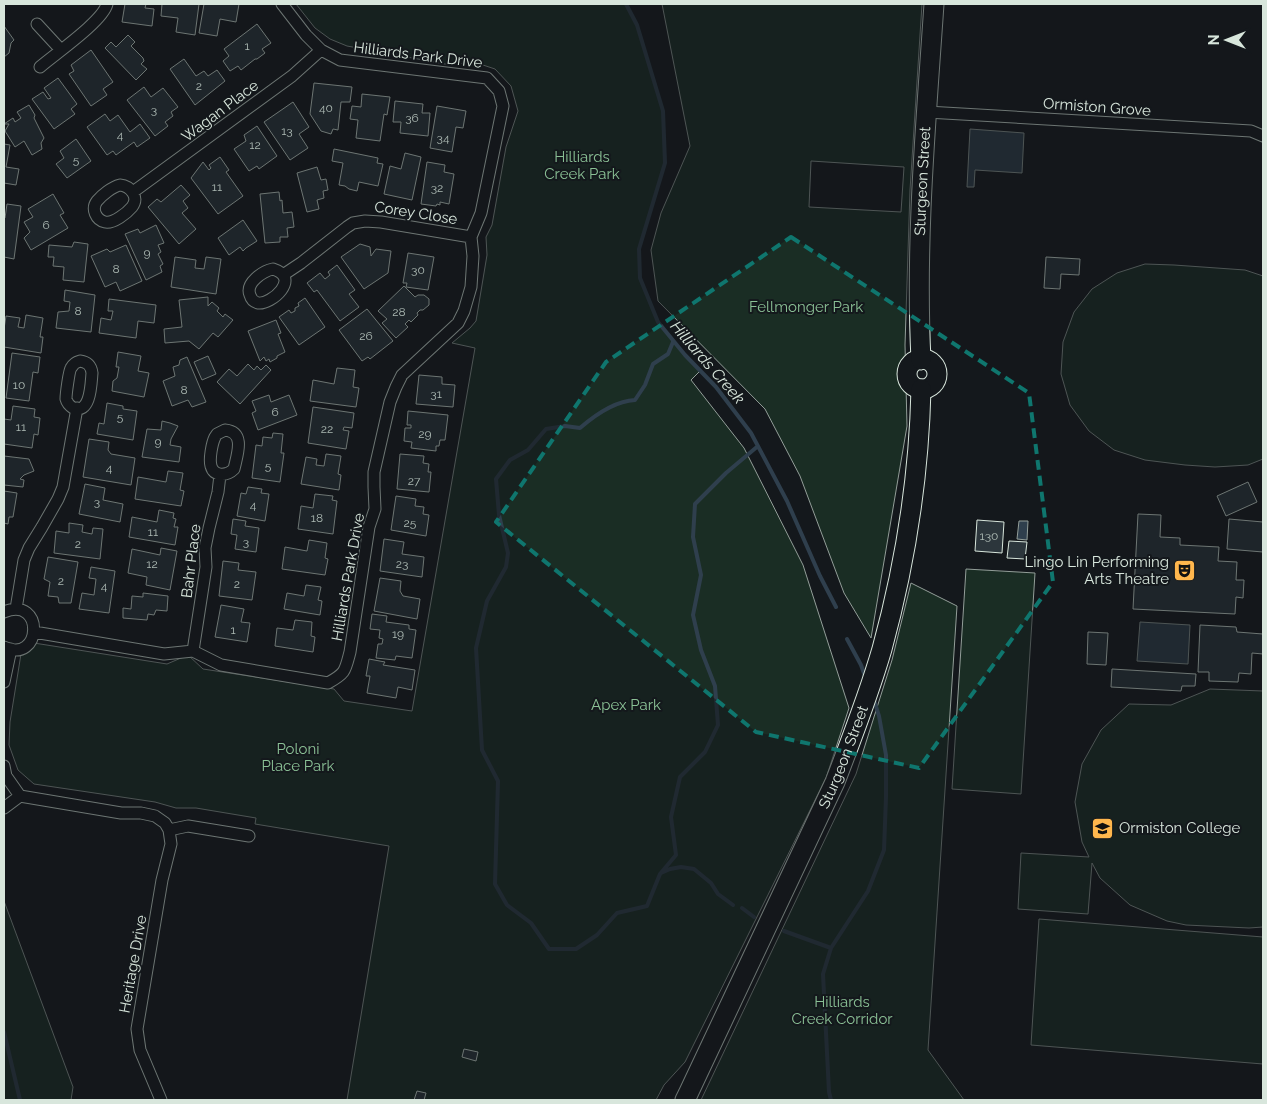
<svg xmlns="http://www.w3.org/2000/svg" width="1267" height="1104" viewBox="0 0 1267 1104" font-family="Raleway,sans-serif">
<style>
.green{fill:#1a2d24;stroke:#939e99;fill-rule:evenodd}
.water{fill:#2f3f4d;stroke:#939e99}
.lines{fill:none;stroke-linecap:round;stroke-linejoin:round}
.stream{stroke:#2f3f4d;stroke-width:4}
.building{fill:#2c363c;stroke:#d8e6dc}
.minor-casing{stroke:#d8e6dc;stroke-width:13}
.primary-casing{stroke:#d8e6dc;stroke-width:21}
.minor{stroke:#14181c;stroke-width:11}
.primary{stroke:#14181c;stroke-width:19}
.marked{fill:none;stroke:#0f766e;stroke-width:4;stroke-dasharray:10 6;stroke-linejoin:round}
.labels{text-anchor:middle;stroke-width:4;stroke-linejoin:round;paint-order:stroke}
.number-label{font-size:12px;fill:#adbab4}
.street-label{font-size:15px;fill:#d8e6dc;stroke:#14181c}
.park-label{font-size:15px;fill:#8ac095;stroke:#14181c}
.poi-label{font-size:15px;fill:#d8e6dc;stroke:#14181c;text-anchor:end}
.water-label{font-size:16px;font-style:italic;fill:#d8e6dc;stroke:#14181c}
</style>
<rect width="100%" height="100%" fill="#14181c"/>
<path class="green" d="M296,4H626L637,25L663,111L665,163L639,249L640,278L658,322L685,355L700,371L691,380L744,448L803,565L849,708L826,778L685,1062L664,1085L656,1100H347L389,846L255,824L256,818L196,808H176L155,802L34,784L18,770L9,745L10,722L21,654L34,643L167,664L188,655L203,669L334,689L344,701L412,711L475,348L452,343L470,328L476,321L487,255L486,237L492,225L506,147L518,111L511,86L495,69L477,63L445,64L347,46L330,39L315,28Z
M662,4H922L910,190L905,345L907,426L871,638L844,593L800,476L765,409L658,301L651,250L661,213L690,146ZM811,161L904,167L901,212L809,207Z
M1145,264L1174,265L1245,270L1263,276V459L1248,465L1215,467L1185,465L1145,460L1114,450L1089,431L1070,405L1061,374L1063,342L1074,312L1092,289L1117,273Z
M966,569L1035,573L1021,794L952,789Z
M911,583L957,606L928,1050L964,1100H701L856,774L892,660Z
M1210,689L1263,691V927L1249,928L1186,925L1167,921L1130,905L1100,878L1092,863L1088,914L1018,909L1021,853L1089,857L1082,842L1075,802L1082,764L1101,730L1129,704L1171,705Z
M4,901L73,1087L71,1100H4Z
M1039,919L1263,937V1064L1031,1045Z"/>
<path class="water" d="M970,129L1024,133L1022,173L975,170L974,187H967Z
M1019,521H1028L1027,540L1017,539Z
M1140,622L1190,625L1188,664L1137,661Z"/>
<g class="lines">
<path class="stream" d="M626,4L637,25L663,111L665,163L639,249L640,278L658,322L685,355L716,387L751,433L787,501L820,576L836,607
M673,342L668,354L653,364L645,385L635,400C615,401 595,415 580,428L565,426L546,429L528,450L510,460L496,479L499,515L508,553L506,567L487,601L476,648L482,750L498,781L495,884L507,905L531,923L549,949H576L597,935L617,913L647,906L660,874L676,855L671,817L680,777L705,752L718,725L715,686L701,650L693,615L701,575L693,537L695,504L726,473L758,446
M847,639L861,665L866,679
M661,873L670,869L681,867L694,869L711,883L718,894L733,905
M742,908L754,917
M784,931L831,948
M4,1032L20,1100
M831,1100L829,1092L823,974L831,948L868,891L884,850L886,797V755L879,716L874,700"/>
</g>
<path class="building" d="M125,4H146L145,8L154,9L152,26L122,22Z
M162,4H199L195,35L176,32L178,18L161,16Z
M204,4H239L236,22L220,19L217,36L199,33Z
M257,24L271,43L262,49L265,53L257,59H255L241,70L238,66L230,71L223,61L229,56L224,49Z
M4,26L14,40L11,43L9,53L4,57Z
M128,35L135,42L131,46L143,58L144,61L141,64L147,69L136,80L105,48L111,42L116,47Z
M91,50L113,82L103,89L107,95L91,106L69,74L74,71L71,65Z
M184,59L196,76L204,71L208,76L217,70L225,81L195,105L170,69Z
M58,78L77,104L71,109L75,114L54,129L32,99L43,92L48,99L51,98L44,88Z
M314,83L352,87L350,102H341L338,130L333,129L331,134L321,131L310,114Z
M144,87L151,97L163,88L178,107L171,112L173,116L165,122L168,126L155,136L127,100Z
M362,94L390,97L387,115L384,114L380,141L356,138L358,120L350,119L352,106L361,107Z
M395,101L423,104L422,113H430L428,136L400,133L401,122H393Z
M293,102L309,127L299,134L308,148L290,160L264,122Z
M29,105L35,115L34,118L44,138L41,143L42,149L32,155L24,141L15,147L5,131L9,124H4L13,118L15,122L21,118L17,112Z
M437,106L466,111L463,128L456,127L452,152L430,148Z
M105,114L110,121L118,115L130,132L140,124L150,138L137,147L134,142L116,155L113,151L107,155L87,127Z
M257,126L277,156L259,169L257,166L249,171L234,149L246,141L244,135Z
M76,139L91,161L67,178L56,164L64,158L60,151Z
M4,144L10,145L6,167L19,169L16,185L4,183Z
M334,149L378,158L377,163L383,164L378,186L359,182L357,191L349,189L345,186L339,185L343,163L332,161Z
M405,153L421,157L412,200L384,194L390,166L401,169Z
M220,157L229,170L226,172L243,196L218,214L191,178L203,162L209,170L211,168L209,165Z
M427,162L445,165L444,172L454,174L449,204L440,202V205L437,204L436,206L421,204Z
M317,167L321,180L326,179L328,190L323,191L324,198L317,200L319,209L307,212L297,173Z
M181,185L190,195L183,201L188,208L182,213L196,229L179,244L148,207L157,199L161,202Z
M279,192L280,201L282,200L283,213L292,212L294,227L287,228L288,237H280V242L265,243L260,194Z
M53,194L64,213L60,215L68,228L31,250L24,238L30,232L24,222L33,217L28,209Z
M7,204L21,206L14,259L4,257V218H5Z
M243,220L257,241L246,248L243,251L240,247L229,255L218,238Z
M156,225L164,243L158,245L161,252L158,254L163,264L160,266L162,272L146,280L125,234L138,229L140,233Z
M74,242L88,244L84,282L63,280L64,267L53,266L54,257H48L49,245L72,247Z
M360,244L370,247L371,256L376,249L391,251L388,273L364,289L341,257Z
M126,245L142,281L120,291L116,282L105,287L91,256L107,249L110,252Z
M408,253L434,257L428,290L406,287L407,283H403Z
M175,257L196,260L195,268L204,269L206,257L221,259L216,294L171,287Z
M1046,257L1080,259L1079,275L1061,274L1060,289L1044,288Z
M337,265L355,290L349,294L359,307L340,321L317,290L314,292L307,283L320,273L325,279L330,275L328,272Z
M404,286L415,297L418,295H424L429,299V305L423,310H420L417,313L418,315L411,322L409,320L405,324L408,327L396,338L382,323L387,319L378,311Z
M65,290L95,295L91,332L56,328L58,312L69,311L70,302L64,301Z
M208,297V306L212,302L219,308L217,311L223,317L225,314L233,320L218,337L213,333L199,349L189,341L165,343L164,329L182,327L179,300Z
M305,298L325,327L299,345L279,317L289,310L291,313L295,311V308L299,306L298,303Z
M109,299L156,305L154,323L138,321L136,338L99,333L101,318L111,320L113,311H108Z
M367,309L393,341L370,359L368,357L362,361L339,330Z
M26,315L43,318L40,337H43L41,353L4,347V329L6,316L20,318L18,327L24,328Z
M276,320L281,333L278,334L285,352L277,356V358L270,362L269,359L266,361L264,357L260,361L248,331Z
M118,352L141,356L138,371L149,373L144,397L112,391L113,381L117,378L119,367H116Z
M12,353L40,357L38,373L33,372L29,401L6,398Z
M208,356L216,374L202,380L194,362Z
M187,357L206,402L192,407L188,400L172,406L163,381L175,376L173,367L179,365L180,360Z
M248,364L254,370L257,366L261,370L266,365L271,370L240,404L217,382L229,369L237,376Z
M337,368L355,370L353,387L359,388L356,407L310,401L313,380L334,384Z
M419,375L442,377V384L455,385L453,407L416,404Z
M269,395L271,402L289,395L297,415L258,430L252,413L256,411L252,401Z
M107,403L123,406V409L137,411L133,440L97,434L99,423L104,424Z
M13,406L35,409L34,417L40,418L38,435L34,434L32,448L4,444V419L11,420Z
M313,407L354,413L352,428L344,427L343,430L349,431L346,449L308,443Z
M408,411L448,415L445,440H440L439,446H436V451L411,448L412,442L404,441L405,428H411V425H407Z
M162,421L170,423L178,426L171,439L170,445L181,447L179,462L142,457L147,429L161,430Z
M273,433L283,434L281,453H284L280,482L252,478L256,445L262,446L263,437L272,438Z
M89,439L109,442L108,450L111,454L135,458L131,485L83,477Z
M326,454L341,456L338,474L341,475L339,490L301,484L306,457L317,459L316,465L324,466Z
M400,454L424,456L423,463L429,464L428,472H431L429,492L397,489Z
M4,456L29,459L34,471L24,475L20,479L24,480L23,487L4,485Z
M168,471L183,473L180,490L184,491L181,506L135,499L138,477L166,482Z
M1248,482L1257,502L1226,516L1217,496Z
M85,484L105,488L103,500L123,504L120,522L79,514Z
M248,487L262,489L261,493L269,494L265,521L237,516L241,493L246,494Z
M4,491L17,493L13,517H9L8,524L4,523Z
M315,494L333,496L332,500L337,501L333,534L298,529L301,506L313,508Z
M396,496L416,499L415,506L424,507L423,514L429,515L426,536L391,530Z
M159,510L174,513L173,518L176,519L174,527H178L175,545L129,537L132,517L157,522Z
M1138,514L1161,515L1160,537L1180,538V545L1219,547L1218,561L1237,562L1236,580H1244L1243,598L1236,597L1235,614L1133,609Z
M233,519L246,521L245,526L259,528L256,552L235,549L237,535L231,534Z
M1229,519L1263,522V552L1227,549Z
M977,520L1004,522L1002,553L975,551Z
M69,523L83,525L82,532L92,534L93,528L103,529L100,559L54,553L56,531L69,533Z
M384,539L404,542L402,554L424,557L422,577L380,571Z
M309,540L327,543L325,558L328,559L325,575L282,569L285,547L307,551Z
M1009,541L1027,542L1025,559L1007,558Z
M161,548L177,551L170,590L146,585L147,577L128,573L132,549L160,555Z
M48,557L78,562L71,603H59L58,597L48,596L50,582L44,579Z
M223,561L239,563L238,570L256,572L252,600L219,596Z
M91,567L115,571L109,613L79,609L82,593L94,595L96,579L89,578Z
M380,578L401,581L400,591L403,596L420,599L417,619L374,611Z
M306,585L321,587L318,600L322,601L320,615L284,609L287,593L304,596Z
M143,593L168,596L167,611L156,610L154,615L148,614L147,620L123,618V608L131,609L132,596L143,597Z
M221,605L244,609L241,622L250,623L247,642L215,637Z
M372,614L387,616L386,622L409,625V629L416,630L412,658L396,656L395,660L376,658L378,644H382L383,639L379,638L380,630L370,629Z
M295,620L312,622L311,636L315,637L313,652L275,646L277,628L293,630Z
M1200,625L1236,627L1237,632L1263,634V654L1252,653L1251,674L1239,673L1238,682L1209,681V672H1198Z
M1088,632L1108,633L1106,665L1087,664Z
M369,659L385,662L383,665L415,670L412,690L398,687L396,698L367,693L370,676H366Z
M1112,669L1196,674L1195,686H1182L1181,691L1111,687Z
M464,1049L478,1052L476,1061L462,1057Z
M417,1091L426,1093L424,1100H414Z"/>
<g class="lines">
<defs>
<path id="minor" d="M37,24L61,50
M40,67C55,54 103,21 107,4
M927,112L1251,131L1263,136
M120,185C130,186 140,197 132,207C127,213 113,224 105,222C96,220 91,209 97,201C102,195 112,187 120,185Z
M133,192L292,76L321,50
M273,269C302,278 271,305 258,303C254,302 251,299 250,295C245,283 263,271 273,269Z
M283,275L301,263L347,227L353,223L365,221L381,222L471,237
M80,361C87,362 91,365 92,373C91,383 91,415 73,408C70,406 67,403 66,399C66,394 69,371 71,368C73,364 76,362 80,361Z
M225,430C246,432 237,455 234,469C227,476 214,477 211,466C209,459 212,443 215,437L217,434Z
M16,609L24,560L29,548L42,527L58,499L63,487L77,408
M4,612C45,595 42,665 4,647
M34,632L164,654L193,651L221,665L328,683C346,673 345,671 350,652L369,527L375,509L374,487V472L390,402L396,387L402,375L458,323L464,311L471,287L473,256L471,237L481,213L503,106L499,91L487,78L340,60L321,50L306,35L282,4
M193,651L206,567L205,548L209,528L218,492L220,475
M4,682L11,649
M4,766L6,776L20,796L121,813H141L155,816L165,823L169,830L171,844L162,880L137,1029L140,1050L161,1100
M4,808L20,796
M169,830L188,826L249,836"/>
<g id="primary">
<circle cx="922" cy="374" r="15"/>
<path id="s1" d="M921,360C915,241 926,122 934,4"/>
<path id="s2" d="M685,1100L688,1094L835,782C852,738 869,694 882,649C905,565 919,477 921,389"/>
</g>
</defs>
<use href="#minor" class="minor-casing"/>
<use href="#primary" class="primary-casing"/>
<use href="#minor" class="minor"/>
<use href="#primary" class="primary"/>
</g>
<path d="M0 0H1267V1104H0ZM791,237L1029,393L1053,582L919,768L756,732L496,522L606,362Z" fill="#14181c" fill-opacity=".55" fill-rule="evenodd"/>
<path class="marked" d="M791,237L1029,393L1053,582L919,768L756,732L496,522L606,362Z"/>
<defs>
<symbol id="theatre-square" viewBox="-11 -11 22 22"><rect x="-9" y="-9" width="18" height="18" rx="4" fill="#ffb74d" stroke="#14181c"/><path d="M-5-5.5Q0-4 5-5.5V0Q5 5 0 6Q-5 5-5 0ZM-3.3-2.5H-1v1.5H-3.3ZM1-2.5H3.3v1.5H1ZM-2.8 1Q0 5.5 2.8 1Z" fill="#111"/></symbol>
<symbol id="school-square" viewBox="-11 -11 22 22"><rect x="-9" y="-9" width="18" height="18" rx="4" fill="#ffb74d" stroke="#14181c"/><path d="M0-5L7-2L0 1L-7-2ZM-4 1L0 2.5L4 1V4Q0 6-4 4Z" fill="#111"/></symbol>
</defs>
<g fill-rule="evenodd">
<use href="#theatre-square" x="1172" y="558" width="25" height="25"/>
<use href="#school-square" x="1090" y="816" width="25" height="25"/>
</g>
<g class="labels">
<g class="number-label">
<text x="247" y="50">1</text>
<text x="199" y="90">2</text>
<text x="326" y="112">40</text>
<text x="154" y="114">3</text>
<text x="412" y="122">36</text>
<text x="287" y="135">13</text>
<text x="120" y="139">4</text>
<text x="443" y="142">34</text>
<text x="255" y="149">12</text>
<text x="76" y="164">5</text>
<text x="217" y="191">11</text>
<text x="437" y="192">32</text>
<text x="46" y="229">6</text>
<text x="147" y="257">9</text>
<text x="116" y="273">8</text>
<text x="418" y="274">30</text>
<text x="78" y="315">8</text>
<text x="399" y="316">28</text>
<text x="366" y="340">26</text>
<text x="19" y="389">10</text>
<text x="184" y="394">8</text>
<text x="436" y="398">31</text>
<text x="275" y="416">6</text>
<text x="120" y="421">5</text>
<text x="21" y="431">11</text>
<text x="327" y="433">22</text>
<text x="425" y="438">29</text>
<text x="158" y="446">9</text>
<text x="268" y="470">5</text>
<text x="109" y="472">4</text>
<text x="414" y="485">27</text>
<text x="97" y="506">3</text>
<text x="253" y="509">4</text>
<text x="317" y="522">18</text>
<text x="410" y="527">25</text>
<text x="153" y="536">11</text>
<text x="989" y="540">130</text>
<text x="246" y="546">3</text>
<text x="78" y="548">2</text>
<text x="152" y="568">12</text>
<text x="402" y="568">23</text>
<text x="61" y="585">2</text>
<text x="237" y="588">2</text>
<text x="104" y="590">4</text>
<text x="233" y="634">1</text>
<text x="398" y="638">19</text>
</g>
<g class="street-label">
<text transform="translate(418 55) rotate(7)" y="5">Hilliards Park Drive</text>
<text transform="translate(1097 107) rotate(4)" y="5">Ormiston Grove</text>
<text transform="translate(220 111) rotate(-37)" y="5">Wagan Place</text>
<text dy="5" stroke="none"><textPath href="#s1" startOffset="179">Sturgeon Street</textPath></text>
<text transform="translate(416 213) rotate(9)" y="5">Corey Close</text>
<text transform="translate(191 561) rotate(-83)" y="5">Bahr Place</text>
<text transform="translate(348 577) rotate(-80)" y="5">Hilliards Park Drive</text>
<text dy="5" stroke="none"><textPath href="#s2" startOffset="378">Sturgeon Street</textPath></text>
<text transform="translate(133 964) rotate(-80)" y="5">Heritage Drive</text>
</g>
<g class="park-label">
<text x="582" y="162">Hilliards<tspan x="582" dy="17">Creek Park</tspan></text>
<text x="806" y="312">Fellmonger Park</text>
<text x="626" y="710">Apex Park</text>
<text x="298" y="754">Poloni<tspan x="298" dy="17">Place Park</tspan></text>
<text x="842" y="1007">Hilliards<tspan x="842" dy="17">Creek Corridor</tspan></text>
</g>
<g class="poi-label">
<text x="1169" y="567">Lingo Lin Performing<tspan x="1169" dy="17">Arts Theatre</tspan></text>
<text x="1119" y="833" text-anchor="start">Ormiston College</text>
</g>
<g class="water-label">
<text transform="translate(708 362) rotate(49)" y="6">Hilliards Creek</text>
</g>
</g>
<rect width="1267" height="1104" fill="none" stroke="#d8e6dc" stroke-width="10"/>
<g transform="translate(1227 40) rotate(270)" stroke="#14181c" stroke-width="4" paint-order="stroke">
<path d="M0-4L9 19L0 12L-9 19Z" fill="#d8e6dc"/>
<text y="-8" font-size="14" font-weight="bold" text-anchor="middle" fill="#d8e6dc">N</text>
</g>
</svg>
